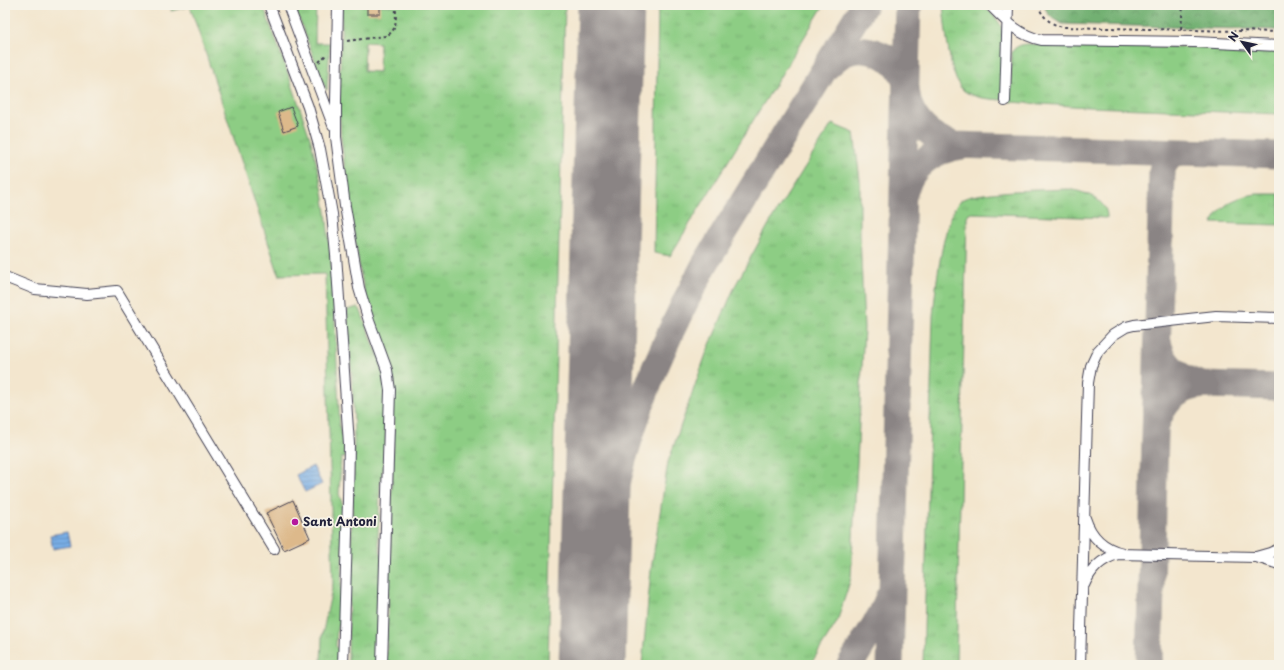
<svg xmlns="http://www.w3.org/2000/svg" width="1284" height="670" viewBox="0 0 1284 670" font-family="'Playpen Sans',sans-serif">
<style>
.grass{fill:url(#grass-tufts);stroke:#587860;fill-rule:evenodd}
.forest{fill:url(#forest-crowns);stroke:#4a6956}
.water{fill:url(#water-rules);stroke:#4d6890}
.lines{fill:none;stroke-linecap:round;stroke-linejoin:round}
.taxiway{stroke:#8a8484;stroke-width:27}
.runway{stroke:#8a8484;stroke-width:67}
.building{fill:#ddb98b}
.minor-casing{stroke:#413f51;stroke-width:12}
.path{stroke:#413f51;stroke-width:2;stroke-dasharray:3 3;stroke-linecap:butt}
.minor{stroke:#fff;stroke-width:10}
.poi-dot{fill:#b5179e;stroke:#f7f3e8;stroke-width:1.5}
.labels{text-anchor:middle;stroke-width:3.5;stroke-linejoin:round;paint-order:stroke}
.poi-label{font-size:12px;font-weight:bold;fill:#22223b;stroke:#f7f3e8;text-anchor:start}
</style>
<defs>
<pattern id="grass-tufts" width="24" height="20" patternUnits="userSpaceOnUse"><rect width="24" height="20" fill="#8dcd84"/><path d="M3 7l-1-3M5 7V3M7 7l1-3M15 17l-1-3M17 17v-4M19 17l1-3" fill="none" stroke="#79b073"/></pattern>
<pattern id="forest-crowns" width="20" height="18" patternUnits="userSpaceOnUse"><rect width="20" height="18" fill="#72b072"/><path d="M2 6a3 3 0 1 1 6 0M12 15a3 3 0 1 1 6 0" fill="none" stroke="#5d8f5f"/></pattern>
<pattern id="water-rules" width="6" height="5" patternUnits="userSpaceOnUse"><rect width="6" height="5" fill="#78ade5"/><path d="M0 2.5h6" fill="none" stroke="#628cbb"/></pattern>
</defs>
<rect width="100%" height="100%" fill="#f7f3e8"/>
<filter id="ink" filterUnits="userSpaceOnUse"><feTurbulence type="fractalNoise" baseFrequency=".025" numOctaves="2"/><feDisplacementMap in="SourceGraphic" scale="8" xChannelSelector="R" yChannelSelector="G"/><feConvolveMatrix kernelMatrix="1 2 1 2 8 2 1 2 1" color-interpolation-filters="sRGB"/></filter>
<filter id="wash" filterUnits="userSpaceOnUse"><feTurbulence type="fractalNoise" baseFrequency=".012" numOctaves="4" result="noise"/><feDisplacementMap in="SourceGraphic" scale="16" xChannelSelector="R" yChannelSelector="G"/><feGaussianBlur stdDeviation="0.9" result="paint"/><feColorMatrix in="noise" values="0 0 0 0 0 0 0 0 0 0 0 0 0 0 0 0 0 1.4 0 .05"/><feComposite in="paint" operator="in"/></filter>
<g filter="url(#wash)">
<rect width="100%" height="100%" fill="#f3e6ce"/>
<path class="grass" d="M172,5H263L294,90L311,141L322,186L326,212L333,278L340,430L345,444V458H341L339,494L344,509L340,625L337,628L336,646L339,650L338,665H321L322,636L333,584L325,274L279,275L190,6L171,11Z
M294,5H316L315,43H330L327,90H326Z
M342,5H565L548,665H386L394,424L360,271L349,203L341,137L339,103ZM365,42L380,43L379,72L364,71Z
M658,5H824L670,256L654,253Z
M943,5H983C989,11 996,17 1000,24C1007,38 1002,82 1002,100C989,99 973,98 963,90C949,78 945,23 943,5Z
M1037,44L1279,49V114L1088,107L1010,102L1012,52C1017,43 1028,44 1037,44Z
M832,124L854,133L860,180V234L864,328L851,578L837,622L810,665H642L651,570L668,462L706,354L735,286L769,224Z
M1069,189C1084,192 1108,199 1107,218L972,213L969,214L967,217L956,665H923L933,316C935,294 943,210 963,199C969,196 977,195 984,194C1012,190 1041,190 1069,189Z
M1256,194H1279V225L1212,223C1223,203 1234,198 1256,194Z
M358,307L360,309L386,377V452L380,486L378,539L382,559L379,665H348C348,591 353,517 354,443C354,399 350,354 347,310Z"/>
<path class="forest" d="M1044,5H1279V30L1063,24C1053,20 1047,15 1044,5Z"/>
<path class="water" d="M313,466L322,484L305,492L296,475Z
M67,532L70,546L53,549L50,535Z"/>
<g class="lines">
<path class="taxiway" d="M828,66C833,61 838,56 845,53C867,44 894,56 904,77C906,83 906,89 907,95C908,103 911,111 916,118C925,132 939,140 955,145L1279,155
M904,194C911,164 934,150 963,146
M1203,385L1279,387
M1156,425C1164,401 1177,388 1203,385C1180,379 1163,366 1158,342
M594,665C597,621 600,577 607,533C622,438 659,348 705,264L864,5
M850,665L882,613L889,596
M890,665L908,5
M1149,665L1162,171C1164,161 1171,154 1181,152"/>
<path class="runway" d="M592,665L611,5"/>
</g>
<g id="blocks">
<path class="building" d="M367,5H380V14H367Z
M291,107L298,126L284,131L278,112Z
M293,500L310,538L284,550L266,513Z"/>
</g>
</g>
<g filter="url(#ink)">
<use href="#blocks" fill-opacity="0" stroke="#413f51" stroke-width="1"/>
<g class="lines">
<defs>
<path id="minor" d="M269,5L308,107L320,149L332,214L336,255L349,444L348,501L343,665
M288,5L333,125
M338,5L336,101V137L345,206L359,288L369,321L387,370L390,390L382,665
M990,5C1005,20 1019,36 1042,40L1195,42L1279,46
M1005,101L1008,5
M5,277L35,289L87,294L117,291L274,549
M1085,518C1091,537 1104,549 1123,553
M1256,557L1279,564
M1084,585C1091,569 1101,559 1118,554L1256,557L1270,553L1279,549
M1080,665L1088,383L1091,366L1098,351L1113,335L1126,327L1134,325L1216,316L1279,318"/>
</defs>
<use href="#minor" class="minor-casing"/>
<path class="path" d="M1038,5C1042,17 1051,25 1064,27L1279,32
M1181,29L1183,5
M347,41L385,36C399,31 395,18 396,5
M319,62L327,54"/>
<use href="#minor" class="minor"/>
</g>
</g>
<circle class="poi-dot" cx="295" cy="522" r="4"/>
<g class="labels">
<g class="poi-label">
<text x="303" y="526">Sant Antoni</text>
</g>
</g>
<rect width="1284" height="670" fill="none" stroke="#f7f3e8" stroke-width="20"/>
<g transform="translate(1242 42) rotate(303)" stroke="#f7f3e8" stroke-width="3" paint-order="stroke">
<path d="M0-3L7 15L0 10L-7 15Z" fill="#22223b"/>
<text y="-6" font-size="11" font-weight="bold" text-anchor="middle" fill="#22223b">N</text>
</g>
</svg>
